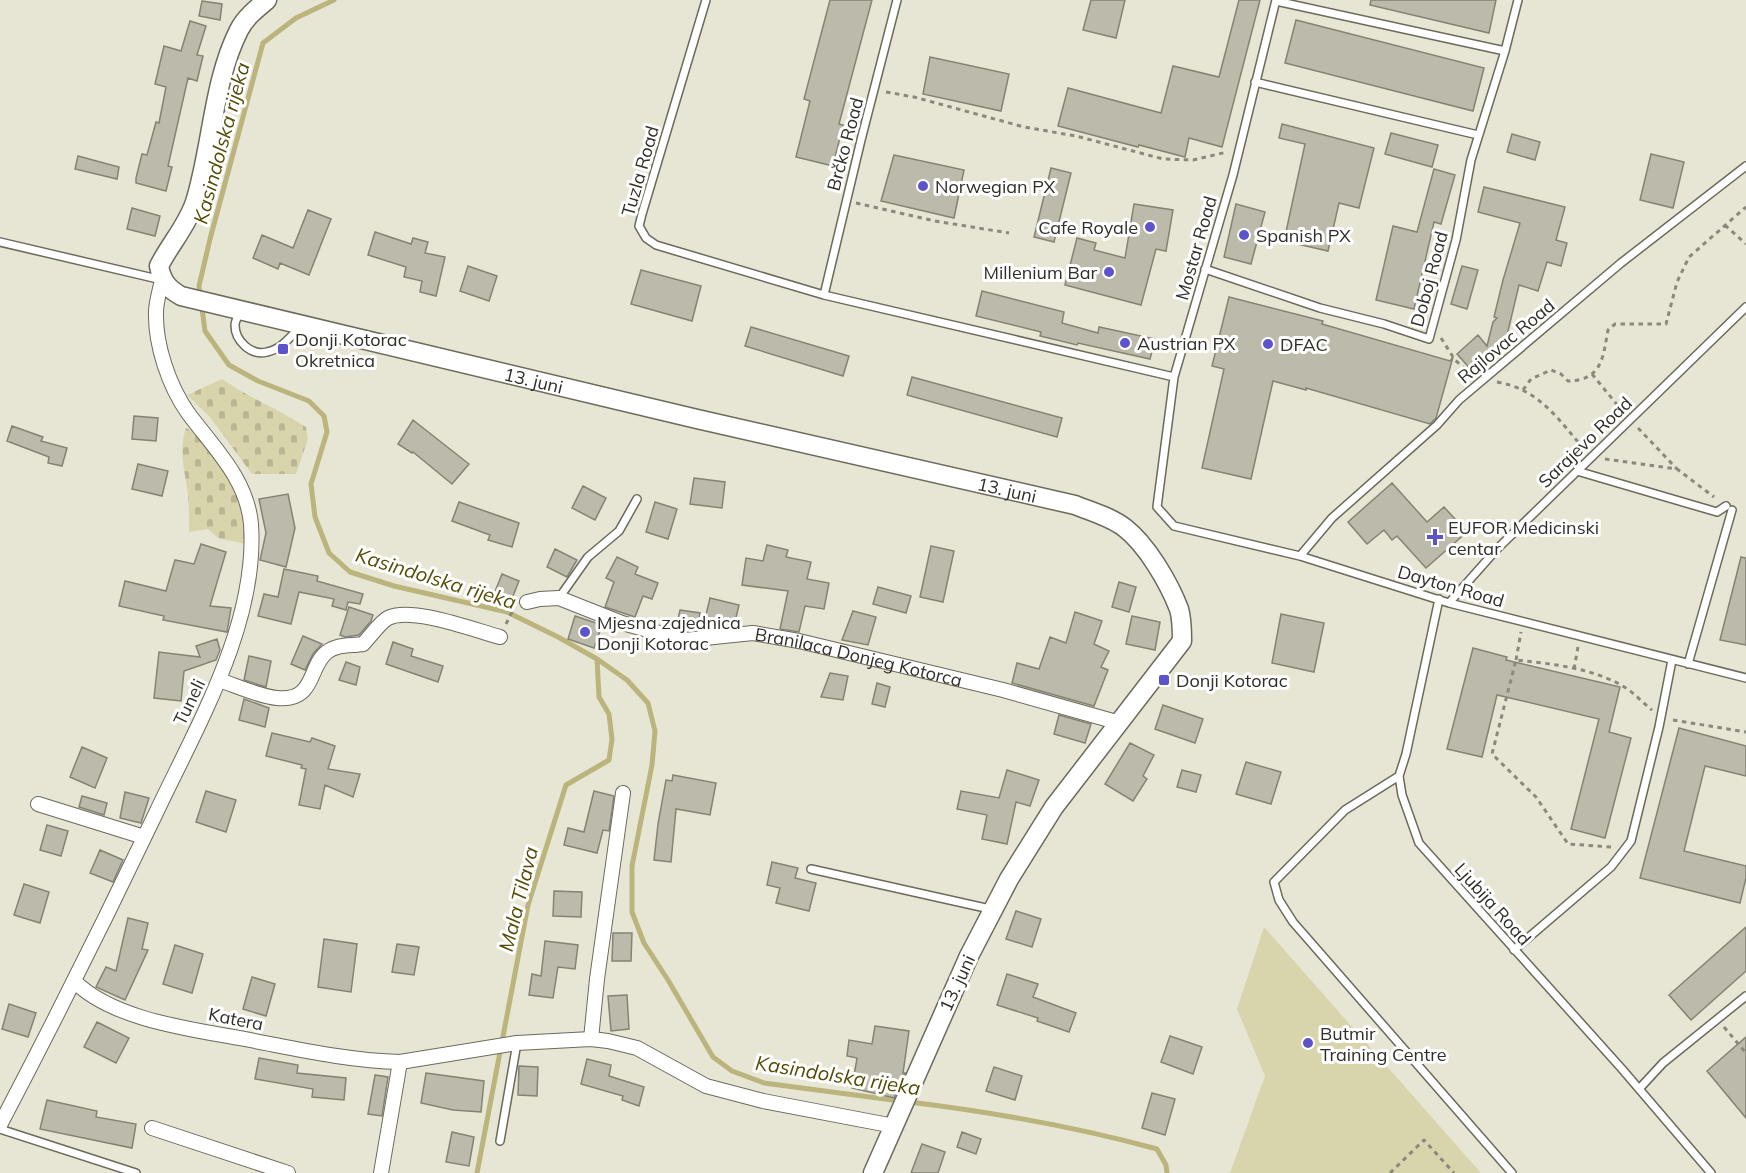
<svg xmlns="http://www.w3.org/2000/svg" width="1746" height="1173" font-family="Mulish,sans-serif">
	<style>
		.cemetery { fill: url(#cemetery-stones) }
		.park { fill: #d8d4ac }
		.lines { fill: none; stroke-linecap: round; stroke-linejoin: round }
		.stream { stroke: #bbb47d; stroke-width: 5 }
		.building { fill: #bcbaaa; stroke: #848374; stroke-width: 1.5 }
		.service-casing { stroke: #6b6a5b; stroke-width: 10 }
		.minor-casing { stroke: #6b6a5b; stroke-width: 16 }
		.tertiary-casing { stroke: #6b6a5b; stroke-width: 21 }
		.path { stroke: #8a897e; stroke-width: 3; stroke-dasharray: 4.5 4.5; stroke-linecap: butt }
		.service { stroke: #fff; stroke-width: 7 }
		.minor { stroke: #fff; stroke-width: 14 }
		.tertiary { stroke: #fff; stroke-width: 18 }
		.poi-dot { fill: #5d53cb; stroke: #fff; stroke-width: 2 }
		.labels { text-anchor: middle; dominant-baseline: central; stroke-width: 6; stroke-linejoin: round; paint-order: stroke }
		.street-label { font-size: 18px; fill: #2f2e28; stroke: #fff }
		.poi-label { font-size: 18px; fill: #2f2e28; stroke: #fff; text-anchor: start }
		.water-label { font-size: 20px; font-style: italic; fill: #544c06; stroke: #fff }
	</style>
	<defs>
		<pattern id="cemetery-stones" width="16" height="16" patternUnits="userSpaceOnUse" patternTransform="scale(1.5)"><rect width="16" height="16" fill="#d8d4ac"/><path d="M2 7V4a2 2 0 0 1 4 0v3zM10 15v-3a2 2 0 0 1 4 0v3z" fill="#bab694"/></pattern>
	</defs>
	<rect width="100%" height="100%" fill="#e7e6d5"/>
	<path class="cemetery" d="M222 379C249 398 279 409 306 427L308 439 296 474H252L209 416 187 395Z
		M186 428 198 433 243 502 246 544 218 538 208 529 189 532C189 520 189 506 188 494 185 471 178 450 186 428Z"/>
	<path class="park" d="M1264 927 1481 1173H1230L1265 1076 1237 1009Z"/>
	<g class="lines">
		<path class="stream" d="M334 0 296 18 263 43 210 239 199 286 205 331 229 365 258 381 309 401 324 416 327 432 311 484 315 517 329 553 350 572 394 586 507 612 558 637 597 659 627 680 648 703 655 731 652 765 632 866V912L644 943 668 980 713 1057 732 1071 764 1083 900 1101
			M909 1102C992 1112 1076 1127 1157 1149L1166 1165 1167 1173
			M477 1173 528 905 566 785 609 760 612 739 609 714 599 697 597 659"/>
	</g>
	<path class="building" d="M830 0H872L839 124 843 125 833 166 796 157 810 101 804 99Z
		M1091 0H1125L1116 38 1083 30Z
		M1239 0H1260L1222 147 1189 138 1185 157 1139 145 1138 147 1058 126 1068 88 1161 113 1173 66 1219 77Z
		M1371 0H1496L1489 33 1370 5Z
		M202 1 222 4 220 20 199 16Z
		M1296 20 1484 68 1473 111 1285 63Z
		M190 21 206 26 197 55 203 56 197 81 188 78 168 166 172 167 166 191 136 183V178L142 154 147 155 156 122 159 123 166 87 155 84 164 46 181 51Z
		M930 57 1009 74 1001 111 923 94Z
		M1282 124 1374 148 1359 208 1339 203 1328 251 1284 241 1305 144 1279 138Z
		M1391 133 1438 145 1432 167 1385 154Z
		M1512 134 1540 142 1535 160 1507 152Z
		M1651 154 1684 162 1673 208 1640 200Z
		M894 155 964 170 954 218 881 201Z
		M78 156 119 167 117 179 75 169Z
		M1051 168 1071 173 1054 242 1034 237Z
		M1434 169 1455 175 1441 224 1434 222 1414 309 1376 300 1393 226 1417 232Z
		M1484 187 1565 207 1556 240 1567 243 1561 266 1547 262 1538 291 1519 285 1504 348 1501 347 1473 372 1457 354 1478 335 1487 346 1493 322 1497 318 1494 317 1503 280 1520 223 1478 212Z
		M1134 204 1173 210 1166 251 1156 249 1141 305 1065 285 1077 238 1096 243 1094 250 1125 258Z
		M1236 204 1265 212 1251 264 1224 257Z
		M132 208 160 216 155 236 127 229Z
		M308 210 331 219 309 275 280 263 278 269 253 258 262 235 293 248Z
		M375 232 411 244 413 238 428 242 425 253 445 257 436 296 420 292 422 281 404 277 406 267 368 255Z
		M468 266 497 276 489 301 460 291Z
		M1462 266 1478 270 1467 309 1451 304Z
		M641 270 701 286 692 321 631 304Z
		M982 291 1064 312 1062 323 1098 333 1099 327 1155 339 1150 359 1078 343 1077 345 1040 336 1041 332 976 316Z
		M1229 297 1323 321 1322 324 1450 361 1453 357 1436 418 1430 424 1306 388V390L1273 381 1251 479 1202 468 1224 369 1212 366Z
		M751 327 849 356 843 376 745 346Z
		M912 377 1062 418 1057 437 907 395Z
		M134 416 158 418 156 441 132 439Z
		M413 420 469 464 452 484 413 452 412 453 398 444Z
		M12 426 43 437 41 441 67 448 62 466 48 463 49 457 7 441Z
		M138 464 168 471 162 496 132 489Z
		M694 478 725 482 722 508 690 504Z
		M1392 483 1427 522 1444 507 1467 532 1426 568 1397 536 1392 540 1384 530 1367 544 1348 522Z
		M583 486 606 498 595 520 572 508Z
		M288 494 295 528 286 567 260 560 266 533 259 499Z
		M459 502 519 523 512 547 488 540 490 535 452 521Z
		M655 502 677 509 668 539 646 532Z
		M201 544 226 552 210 606 231 608 227 632 163 620 164 616 119 606 125 581 166 591 175 560 194 564Z
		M767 545 788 550 786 557 811 562 807 579 829 583 824 609 805 606 799 632 780 629 788 591 742 585 746 558 763 561Z
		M931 546 954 551 943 602 920 597Z
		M555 549 577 560 567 577 547 567Z
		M617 557 638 567 635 574 658 583 652 599 643 596 635 617 605 607 614 582 606 578Z
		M1741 557 1746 558V645L1720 640Z
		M284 569 318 576 317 581 363 594 360 604 348 602 346 610 332 606 334 599 299 592 291 624 258 616 264 594 278 597Z
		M502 574 519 581 511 601 494 594Z
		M1119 582 1136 587 1129 612 1112 607Z
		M878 587 911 596 906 613 873 604Z
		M710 598 739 605 734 626 705 619Z
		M349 607 373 615 371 621 359 635 345 637 340 635Z
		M680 610 700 613 697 630 686 631 676 628Z
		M853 611 876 617 868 645 842 640Z
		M1075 612 1102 621 1094 644 1109 651 1101 667 1108 670 1094 706 1012 683 1017 663 1039 669 1050 637 1066 643Z
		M1281 614 1324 623 1314 672 1272 663Z
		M575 616 602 625 594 648 568 639Z
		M1132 616 1160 622 1155 650 1126 644Z
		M303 636 322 644 313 654 305 670 291 664Z
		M217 639 220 650 216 660 184 671 181 701 154 698 159 652 200 657 196 646Z
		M393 642 413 649 411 656 443 666 438 682 386 664Z
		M1473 648 1507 657 1506 660 1620 687 1609 732 1631 738 1605 838 1571 829 1599 719 1497 695 1482 757 1447 749Z
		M249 656 271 661 266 687 244 680Z
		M346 662 360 667 356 685 339 680Z
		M830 673 848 676 843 700 821 697Z
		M877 683 890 687 885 707 872 704Z
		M244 699 269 708 265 727 239 720Z
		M1163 705 1203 719 1195 743 1155 729Z
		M1059 715 1091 724 1085 743 1054 734Z
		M1679 728 1746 746V776L1705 766 1684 851 1746 866V878L1740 903 1640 878Z
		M272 733 310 742 312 738 335 746 328 769 360 774 353 797 325 785 320 809 299 805 306 769 301 768 302 765 266 756Z
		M1130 743 1154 755 1143 776 1147 779 1133 801 1105 784Z
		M82 747 107 758 95 788 70 777Z
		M1246 762 1281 772 1271 804 1236 794Z
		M1007 770 1039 780 1030 806 1016 802 1007 844 982 839 987 815 957 809 961 791 999 798Z
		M1182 770 1201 775 1196 792 1177 787Z
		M673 775 716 783 710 815 676 809 671 862 654 860 658 824 666 780 672 781Z
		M206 791 236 800 226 832 196 822Z
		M594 791 614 796 609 831 603 830 597 853 564 845 568 828 584 832Z
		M125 792 149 798 141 823 120 818Z
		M82 796 107 803 104 815 79 807Z
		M47 825 68 831 61 856 40 850Z
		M100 850 123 860 113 882 90 873Z
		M772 862 798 868 795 878 816 883 809 911 776 903 780 888 767 885Z
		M24 884 49 892 40 923 14 915Z
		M554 891 582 892 581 917 553 916Z
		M1016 911 1041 919 1032 947 1006 939Z
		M128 918 148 923 142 949 148 950 125 1000 96 987 106 967 116 971Z
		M1746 927V971L1691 1020 1669 995Z
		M613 933H632L631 961H612Z
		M324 939 357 944 351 992 318 987Z
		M545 941 578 945 575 969 558 967 553 998 529 995 532 974 541 976Z
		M397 944 419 947 414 975 392 972Z
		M175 945 203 954 192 993 163 984Z
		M1007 974 1038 984 1033 997 1076 1013 1069 1032 1037 1021 1038 1018 997 1005Z
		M252 977 275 984 266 1016 243 1009Z
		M627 995 629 1029 611 1031 608 996Z
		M9 1004 36 1013 28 1037 2 1029Z
		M97 1022 129 1038 116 1063 84 1047Z
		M875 1026 909 1031 903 1073H905L894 1098 852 1088 857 1058 847 1056 849 1040 872 1044Z
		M1170 1036 1202 1047 1193 1074 1161 1062Z
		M1746 1037V1118L1707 1071Z
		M259 1058 298 1065 297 1073 346 1078 344 1100 312 1097 313 1089 255 1079Z
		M587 1059 611 1065 609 1076 644 1087 639 1106 622 1100 623 1096 581 1084Z
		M519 1066 538 1067 537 1096 518 1095Z
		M994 1067 1022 1076 1015 1100 986 1091Z
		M426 1073 484 1081 481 1112 453 1110 421 1103Z
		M375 1075 388 1077 382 1116 368 1114Z
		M1152 1093 1175 1099 1165 1135 1142 1128Z
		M47 1100 97 1111 96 1117 136 1124 132 1148 40 1129Z
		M452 1132 474 1137 469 1166 446 1162Z
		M962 1132 981 1139 976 1154 957 1147Z
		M922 1144 945 1152 938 1173H911Z"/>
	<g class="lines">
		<g class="service-casing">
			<path id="service" d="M706 0 642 214 639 226 646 238 656 245 824 295 1174 377
				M1276 0 1233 175 1174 377 1157 507 1174 526 1300 556 1449 603 1746 678
				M1276 1 1505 51
				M1255 82 1478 135
				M0 242 162 280
				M1205 269 1320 308 1384 324 1429 339 1456 240 1471 160 1505 51 1518 0
				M824 295 861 140 897 0
				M240 312C238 316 235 321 235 325 235 341 251 356 267 352 282 349 291 336 301 326
				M1577 471 1717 512 1726 506
				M1300 556 1332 518 1437 425 1459 400 1621 263 1746 166
				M559 598 588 557 619 531 637 499
				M1439 599 1406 754 1399 776 1402 795 1419 843 1622 1069 1711 1173
				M1449 603 1497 549 1746 307
				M1688 664 1732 510
				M1399 776 1345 810 1274 882 1279 900 1293 922 1512 1173
				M811 869 990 909
				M1514 950 1611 867 1631 841 1659 727 1672 660
				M1639 1089 1663 1063 1746 996
				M0 1129 136 1173
				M500 1141 517 1043"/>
		</g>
		<g class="minor-casing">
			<g id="minor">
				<path id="s1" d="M527 602 540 599 559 598 622 623 685 640 753 633 799 641 1003 690 1120 723"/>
				<path d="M219 680C237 686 258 696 277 698 316 702 308 666 327 652 337 644 351 646 363 644 370 637 380 622 388 618 411 606 474 630 500 637"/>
				<path d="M38 804 144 837"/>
				<path d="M74 981C115 1022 199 1030 255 1041 302 1050 352 1061 400 1062L517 1043 591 1039 608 1041 637 1048 706 1086 763 1101 894 1126"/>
				<path d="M591 1039 597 979 623 793"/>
				<path d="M0 1125C54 1022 106 918 156 813 197 726 258 623 251 524 247 479 214 448 188 413 169 386 155 345 156 312 156 302 160 290 162 280"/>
				<path d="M152 1128 288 1173"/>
				<path d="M381 1173 400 1062"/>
			</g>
		</g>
		<g class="tertiary-casing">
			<g id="tertiary">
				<path id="s2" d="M267 0C256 9 245 18 239 30 213 81 212 147 195 202 187 226 170 244 159 266 162 281 167 288 181 296L697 419 1075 505C1092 512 1111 517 1125 528 1147 545 1169 583 1179 609 1182 619 1182 630 1182 641L1054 807 1009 879 969 956 873 1173"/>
			</g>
		</g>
		<path class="path" d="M886 92 914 97 1024 127 1076 136 1163 159 1193 160 1227 152
			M856 203 935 221 1009 233
			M1725 225 1746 244
			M1441 338 1455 360 1471 374
			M1592 374 1623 412
			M1497 382C1539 389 1558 419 1584 449
			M1523 390 1531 379 1551 370 1561 374 1568 381C1603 380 1603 356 1608 330L1615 324H1666L1677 282 1689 257 1746 207
			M1638 428 1677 469
			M1605 459 1677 469 1714 497
			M506 624 514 608
			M1516 660 1521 632
			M1574 669 1578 647
			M1673 720 1746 732
			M1611 847 1568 844 1536 797 1492 754 1516 660C1553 664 1594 668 1626 688 1635 694 1643 703 1652 710
			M1724 1027 1746 1053
			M1390 1173 1424 1140 1454 1173"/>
		<use href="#service" class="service"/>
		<use href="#minor" class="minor"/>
		<use href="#tertiary" class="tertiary"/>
	</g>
	<g class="poi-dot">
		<circle cx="923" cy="186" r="6"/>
		<circle cx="1150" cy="227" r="6"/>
		<circle cx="1244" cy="235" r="6"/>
		<circle cx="1109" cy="272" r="6"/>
		<circle cx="1125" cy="343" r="6"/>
		<circle cx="1268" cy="344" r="6"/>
		<rect x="277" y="343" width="12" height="12" rx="3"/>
		<path d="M1432 528h6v6h6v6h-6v6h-6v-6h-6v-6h6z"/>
		<circle cx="585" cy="632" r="6"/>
		<rect x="1158" y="674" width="12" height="12" rx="3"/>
		<circle cx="1308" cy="1043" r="6"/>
	</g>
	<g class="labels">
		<g class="street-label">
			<text transform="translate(845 144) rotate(-75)">Brčko Road</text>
			<text transform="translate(640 171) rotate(-74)">Tuzla Road</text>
			<text transform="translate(1196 248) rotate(-74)">Mostar Road</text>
			<text transform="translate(1429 279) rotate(-75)">Doboj Road</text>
			<text transform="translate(1506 341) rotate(-40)">Rajlovac Road</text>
			<text stroke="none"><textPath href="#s2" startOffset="694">13. juni</textPath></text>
			<text transform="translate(1585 442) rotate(-44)">Sarajevo Road</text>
			<text stroke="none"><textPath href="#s2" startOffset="1180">13. juni</textPath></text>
			<text transform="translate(1451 586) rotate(16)">Dayton Road</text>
			<text stroke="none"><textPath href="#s1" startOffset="342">Branilaca Donjeg Kotorca</textPath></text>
			<text transform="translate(189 702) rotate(-64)">Tuneli</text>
			<text transform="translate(1493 904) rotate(48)">Ljubija Road</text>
			<text transform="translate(957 983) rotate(-65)">13. juni</text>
			<text transform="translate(236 1019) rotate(11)">Katera</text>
		</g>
		<g class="poi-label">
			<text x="935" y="186">Norwegian PX</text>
			<text x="1138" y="227" text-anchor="end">Cafe Royale</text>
			<text x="1256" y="235">Spanish PX</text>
			<text x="1097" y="272" text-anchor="end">Millenium Bar</text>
			<text x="295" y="339">Donji Kotorac<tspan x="295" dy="21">Okretnica</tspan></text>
			<text x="1137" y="343">Austrian PX</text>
			<text x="1280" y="344">DFAC</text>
			<text x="1448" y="527">EUFOR Medicinski<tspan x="1448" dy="21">centar</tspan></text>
			<text x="597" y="622">Mjesna zajednica<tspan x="597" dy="21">Donji Kotorac</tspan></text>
			<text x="1176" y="680">Donji Kotorac</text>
			<text x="1320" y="1033">Butmir<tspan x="1320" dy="21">Training Centre</tspan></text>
		</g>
		<g class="water-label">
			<text transform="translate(221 143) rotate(-75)">Kasindolska rijeka</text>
			<text transform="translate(436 578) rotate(17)">Kasindolska rijeka</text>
			<text transform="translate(518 899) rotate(-76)">Mala Tilava</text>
			<text transform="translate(838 1075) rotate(9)">Kasindolska rijeka</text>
		</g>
	</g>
</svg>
